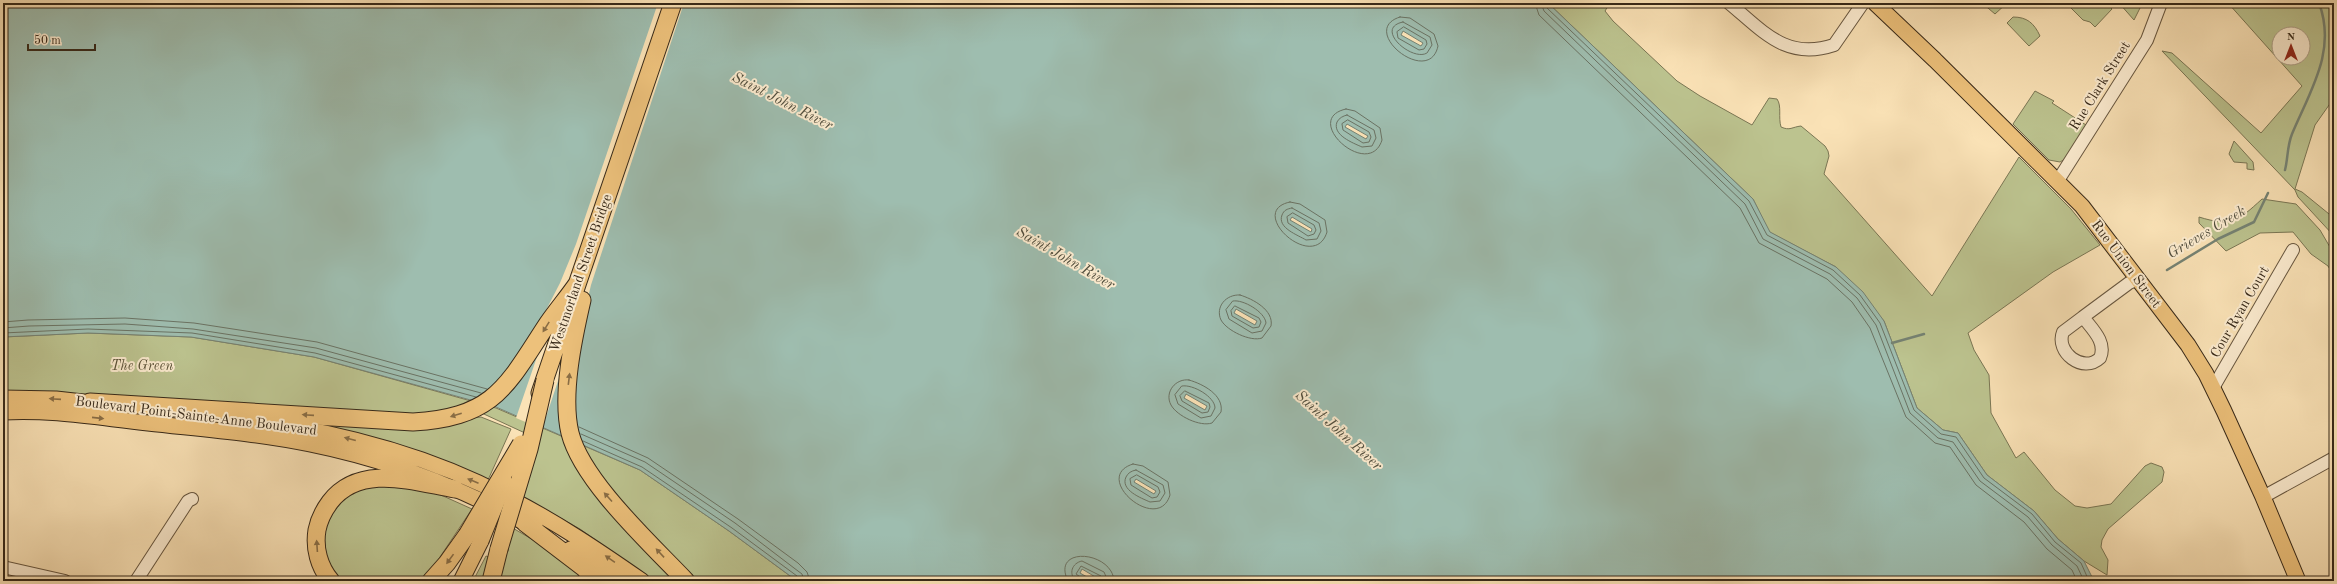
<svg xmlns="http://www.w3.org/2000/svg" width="2337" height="584" font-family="'Old Standard TT',serif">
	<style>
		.green { fill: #bcc38f; stroke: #7a7654; fill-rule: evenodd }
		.water { fill: #9ebdaf; stroke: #758273; fill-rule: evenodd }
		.pier { fill: #fae2b6 }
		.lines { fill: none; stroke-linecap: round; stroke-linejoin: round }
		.shore { stroke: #6a7364; stroke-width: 1 }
		.stream { stroke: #758273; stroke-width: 2.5 }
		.minor-casing { stroke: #685740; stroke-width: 14 }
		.major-casing { stroke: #372919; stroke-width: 17 }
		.highway-casing { stroke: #372919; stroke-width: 19 }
		.minor { stroke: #fcecd0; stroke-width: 12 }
		.major { stroke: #edc17b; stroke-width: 15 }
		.highway { stroke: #edc17b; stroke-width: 17 }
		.major-bridge-casing { stroke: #372919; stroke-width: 17; stroke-linecap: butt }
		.highway-bridge-casing { stroke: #372919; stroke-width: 19; stroke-linecap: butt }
		.major-bridge { stroke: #edc17b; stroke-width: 15 }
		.highway-bridge { stroke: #edc17b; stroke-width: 17 }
		.oneway { fill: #896d45 }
		.labels { text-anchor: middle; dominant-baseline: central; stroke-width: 4; stroke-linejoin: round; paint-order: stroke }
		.street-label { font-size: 14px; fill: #372919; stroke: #fcecd0 }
		.park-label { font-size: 14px; font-style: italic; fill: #585036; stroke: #fcecd0 }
		.water-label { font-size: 15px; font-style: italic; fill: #514e3e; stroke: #fcecd0 }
	</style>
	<rect width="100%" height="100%" fill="#fae2b6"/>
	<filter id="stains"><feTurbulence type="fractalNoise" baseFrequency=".005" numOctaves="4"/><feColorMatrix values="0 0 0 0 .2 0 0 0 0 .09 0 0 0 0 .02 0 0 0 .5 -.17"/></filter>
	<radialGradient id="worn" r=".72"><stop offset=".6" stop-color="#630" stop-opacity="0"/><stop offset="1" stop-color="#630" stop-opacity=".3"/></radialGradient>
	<path class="green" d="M1548 3H1610L1605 11 1613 21 1677 81 1700 96 1752 125 1769 98 1777 99C1782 106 1778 117 1781 127 1790 131 1792 127 1801 126L1825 146 1828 151 1829 156 1824 174 1932 296 2019 157 2071 209 2100 245 2053 272 1968 333 1974 350 1989 375 1991 413 2016 458 2024 452 2055 490 2075 506 2087 508 2111 504 2145 466 2151 463 2162 467 2164 472 2162 482 2108 529 2102 540 2101 547 2108 560 2107 575 2084 561 2058 539 2034 511 1987 475 1958 433 1943 430 1917 408 1884 321 1836 267 1769 232 1753 199Z
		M1982 3H2007L1995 14Z
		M2066 3H2106L2112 9 2095 27 2090 22 2083 20Z
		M2119 3H2142V4L2134 20Z
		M2228 3H2334V98L2315 125 2295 189 2302 192 2334 218V236L2298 197 2295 190 2162 51 2172 53 2261 133 2302 86ZM2279 34H2303V58H2279Z
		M2013 17C2027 17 2034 23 2040 36L2029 46 2007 23Z
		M2035 91 2054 101 2052 103 2086 125 2065 159 2060 162 2049 160 2013 124Z
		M2234 141 2253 162 2254 170 2247 169V163L2234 162 2229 154Z
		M2262 199 2296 204 2320 230 2334 254V276L2328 266 2311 254 2293 232 2260 233 2226 251 2199 223V217C2231 227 2238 221 2262 199Z
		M88 333 191 337 314 357 496 408 640 470 729 531 797 581H697L644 530 681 581H654L580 529 521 496 538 439 473 409 421 415 34 391H3V337Z
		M481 417 511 429 488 480 292 420 466 419Z
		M379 483 432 491 472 509 424 581H337L329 570 321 533 342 497Z
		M511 527 564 558 591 581H496Z
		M486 556 492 558 486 581H473Z"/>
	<path class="water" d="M3 3H1548L1753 199 1770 232 1836 267 1863 292 1884 321 1917 408 1943 430 1958 433 1987 475 2034 511 2058 539 2084 561 2094 581H1102L1082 569 1080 573 1094 581H797L729 531 640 470 496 407 314 357 191 337 88 333 3 337ZM1403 31 1423 43 1421 46 1401 35ZM1347 124 1368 136 1366 139 1345 127ZM1292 217 1312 229 1311 232 1290 220ZM1236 309 1257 321 1255 325 1234 313ZM1186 394 1207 406 1205 410 1184 398ZM1136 479 1156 491 1154 494 1134 482Z"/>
	<path class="pier" d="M658 3H684L591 285 584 314 565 360 542 429 516 418 539 351 500 382 544 314 560 283 576 244Z"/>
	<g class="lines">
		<path class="shore" d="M1535 3 1539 15 1740 208 1759 243 1827 279 1852 302 1870 328 1906 417 1935 443 1950 447 1976 485 2024 522 2047 549 2072 570 2077 581
			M1541 3 1544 11 1745 204 1763 239 1830 274 1857 298 1876 325 1910 413 1938 438 1953 442 1980 481 2028 517 2052 545 2077 566 2084 581
			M1546 3 1547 8 1749 201 1767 235 1833 270 1860 295 1880 323 1914 410 1941 434 1956 437 1984 478 2032 514 2055 542 2081 563 2089 581
			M1400 17 1410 18 1434 34 1438 46C1429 88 1357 30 1400 17Z
			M1403 22 1430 37 1432 45 1427 53C1412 62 1373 28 1403 22Z
			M1404 27 1426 40 1427 44 1424 49 1419 50 1398 38 1397 32Z
			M1346 109 1355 111 1380 128 1382 140C1369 181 1300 119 1346 109Z
			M1347 115 1374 130 1376 138 1372 146 1362 147C1353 143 1332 135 1337 122 1339 118 1343 116 1347 115Z
			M1348 120 1369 132 1371 137 1369 142 1363 143 1343 130 1342 124Z
			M1290 202 1300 204 1325 220 1327 232C1314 274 1245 211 1290 202Z
			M1292 208 1319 223 1321 231 1317 239 1306 240C1298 235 1277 228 1282 215 1284 210 1287 209 1292 208Z
			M1293 213 1314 225 1316 230 1314 234 1308 236 1288 223 1287 217Z
			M1240 295C1253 299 1274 310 1271 326L1262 338C1251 342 1227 331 1221 320 1215 307 1226 294 1240 295Z
			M1233 301C1243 299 1265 312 1266 323L1262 331 1252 333 1229 319 1226 310Z
			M1235 306 1259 318 1261 322 1259 327 1253 328 1232 316 1231 311Z
			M3 322 28 320 125 318 194 323 317 342 487 389
			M3 328 29 326 125 324 193 329 316 348 481 393
			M3 333 88 329 192 333 315 353 476 397
			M1189 380C1203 384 1224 395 1221 412L1212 423C1200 427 1177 416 1171 405 1164 392 1176 378 1189 380Z
			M1182 386C1193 384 1215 397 1215 408L1211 416 1201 418 1178 404 1175 395Z
			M1185 391 1209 403 1210 407 1208 412 1202 413 1182 401 1180 396Z
			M579 427 648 458 738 519 798 563 807 572 810 581
			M581 434 645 462 735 523 794 568 802 574 804 581
			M583 441 642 467 732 528 797 576 799 581
			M1133 464 1143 466 1168 482 1170 495C1158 535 1090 477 1133 464Z
			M1136 470 1163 485 1165 493 1160 501 1150 502C1141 498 1120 490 1126 477 1128 473 1131 471 1136 470Z
			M1137 475 1158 487 1160 492 1157 497 1152 498 1131 485 1130 479Z
			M1068 581C1050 545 1113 551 1114 581
			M1076 581C1068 574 1072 563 1082 561L1104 572 1108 581
			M1086 581 1076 574 1081 566 1101 576 1103 581"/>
		<path class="stream" d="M2285 170C2288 159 2287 146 2292 134 2310 91 2337 51 2319 3
			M2167 270 2218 239 2254 222 2268 193
			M1892 343 1924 334"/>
		<g class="minor-casing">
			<path id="minor" d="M1729 3C1763 31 1786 61 1834 45L1863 3
				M2057 182 2147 40 2161 3
				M2083 317C2092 329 2107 342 2100 358 2083 374 2055 352 2063 332Z
				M2083 317 2129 283 2139 279
				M2213 388 2293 250
				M2263 497 2334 458
				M3 567 65 581
				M136 581 188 501 192 499"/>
		</g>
		<g class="major-casing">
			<path id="major" d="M1875 3 1935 60 2082 206 2188 345 2206 374 2224 411 2263 497 2298 581
				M3 398 56 399 101 404
				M3 412C51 409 100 418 148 423 202 429 256 433 310 444 389 460 465 489 536 529
				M232 418C327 429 425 453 509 498 556 522 599 551 642 581
				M570 549 619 581
				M461 581 481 541"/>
		</g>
		<g class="highway-casing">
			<path id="highway" d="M582 300C573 339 561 395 570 433 582 481 651 544 686 581
				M540 393 673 3
				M90 402 413 422C496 417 507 385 548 323 557 310 568 297 577 284
				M525 523 584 568 596 581
				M331 581C319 567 314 548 317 530 319 520 324 510 330 502 360 463 414 482 455 489
				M431 581 447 563 467 535
				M491 581 499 549"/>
		</g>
		<use href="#minor" class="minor"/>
		<use href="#major" class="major"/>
		<use href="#highway" class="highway"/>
		<g class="major-bridge-casing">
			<path id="major-bridge" d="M481 541 505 482"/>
		</g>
		<g class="highway-bridge-casing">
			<path id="highway-bridge" d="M467 535 521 444
				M499 549 529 449 545 380"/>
		</g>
		<use href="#major-bridge" class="major-bridge"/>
		<use href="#highway-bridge" class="highway-bridge"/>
	</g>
	<defs><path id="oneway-solid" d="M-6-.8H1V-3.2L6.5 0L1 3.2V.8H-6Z"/></defs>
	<g class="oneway">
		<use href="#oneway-solid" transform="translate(546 327) rotate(122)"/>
		<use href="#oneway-solid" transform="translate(569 379) rotate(-83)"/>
		<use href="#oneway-solid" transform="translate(55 399) rotate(-176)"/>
		<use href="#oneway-solid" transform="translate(308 415) rotate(-176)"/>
		<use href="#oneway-solid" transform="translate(456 415) rotate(163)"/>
		<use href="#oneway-solid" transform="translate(98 418) rotate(6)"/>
		<use href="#oneway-solid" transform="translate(350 439) rotate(-165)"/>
		<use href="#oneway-solid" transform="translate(473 481) rotate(-157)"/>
		<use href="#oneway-solid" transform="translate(608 497) rotate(-132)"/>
		<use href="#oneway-solid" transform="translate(317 546) rotate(-94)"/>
		<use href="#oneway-solid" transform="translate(660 553) rotate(-133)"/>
		<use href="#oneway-solid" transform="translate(450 559) rotate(126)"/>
		<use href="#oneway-solid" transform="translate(610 559) rotate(-145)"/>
	</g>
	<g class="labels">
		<g class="street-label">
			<text transform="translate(2100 86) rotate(-58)">Rue Clark Street</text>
			<text transform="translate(2126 264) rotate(53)">Rue Union Street</text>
			<text transform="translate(581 273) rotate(-71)">Westmorland Street Bridge</text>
			<text transform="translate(2240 312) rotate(-60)">Cour Ryan Court</text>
			<text transform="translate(196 416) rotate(7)">Boulevard Point-Sainte-Anne Boulevard</text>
		</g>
		<g class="park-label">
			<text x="142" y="366">The Green</text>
		</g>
		<g class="water-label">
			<text transform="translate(782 102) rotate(27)">Saint John River</text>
			<text transform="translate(2207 233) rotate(-31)">Grieves Creek</text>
			<text transform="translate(1065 259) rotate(30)">Saint John River</text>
			<text transform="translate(1338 431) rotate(42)">Saint John River</text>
		</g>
	</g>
	<rect width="2337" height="584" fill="none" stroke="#fae2b6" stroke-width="16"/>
	<rect x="4" y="4" width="2329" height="576" fill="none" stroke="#372919" stroke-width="2"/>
	<rect x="8" y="8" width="2321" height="568" fill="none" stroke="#372919"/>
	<g transform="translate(2291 46)"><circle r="19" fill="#fcecd0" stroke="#ad9e87"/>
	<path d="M0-3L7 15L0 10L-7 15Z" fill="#8f2418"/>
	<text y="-6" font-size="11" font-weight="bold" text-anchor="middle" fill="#372919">N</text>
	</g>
	<path d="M28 44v6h67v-6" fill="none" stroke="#372919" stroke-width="2"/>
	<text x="34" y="44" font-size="12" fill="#372919" stroke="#fcecd0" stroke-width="3" paint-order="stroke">50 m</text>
	<rect width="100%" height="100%" filter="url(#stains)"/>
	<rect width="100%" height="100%" fill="url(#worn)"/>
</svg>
